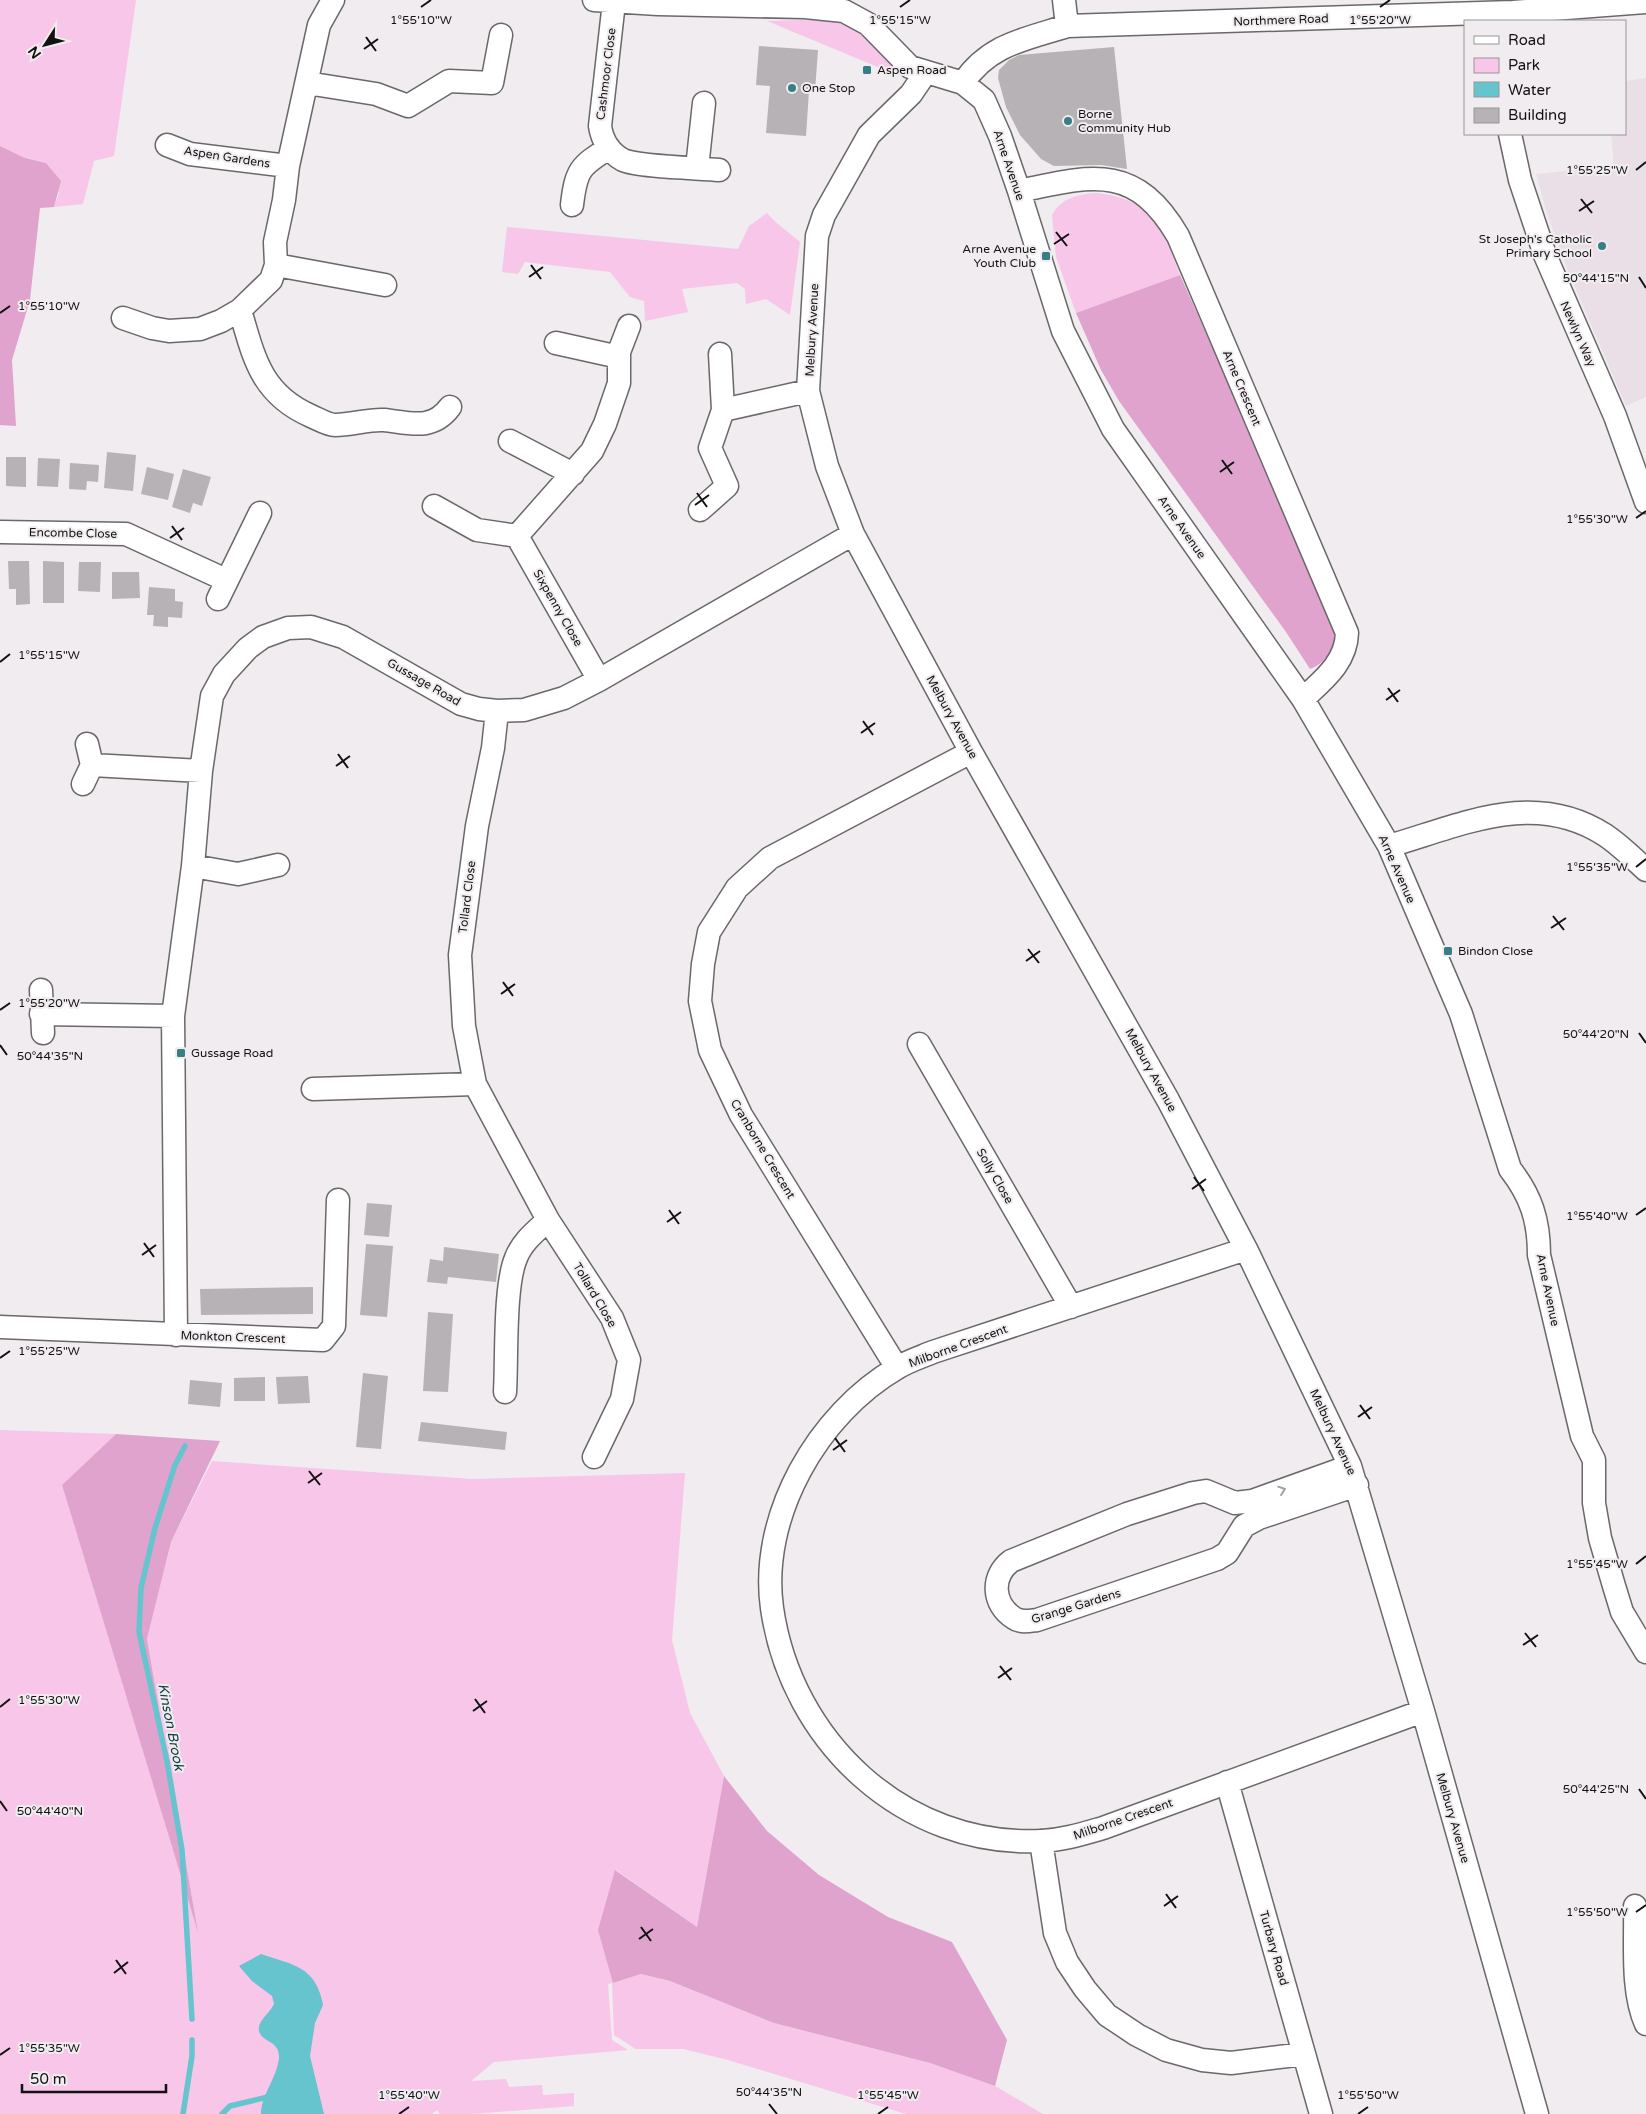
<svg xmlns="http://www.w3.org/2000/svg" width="1646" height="2114" font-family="'Varela Round',sans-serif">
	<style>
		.built { fill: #eadfe7 }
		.green { fill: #f7c6e9 }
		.forest { fill: #dfa3ce }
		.water { fill: #65c4cd }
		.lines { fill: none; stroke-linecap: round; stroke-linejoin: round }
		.stream { stroke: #65c4cd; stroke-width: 5.5 }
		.building { fill: #b6b2b5 }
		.minor-casing { stroke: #6b686a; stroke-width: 25 }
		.minor { stroke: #fff; stroke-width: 22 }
		.oneway { stroke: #a1a0a1 }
		.ticks { fill: none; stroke: #131213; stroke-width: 2 }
		.poi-dot { fill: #377f86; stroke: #f0ecef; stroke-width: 2 }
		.labels { text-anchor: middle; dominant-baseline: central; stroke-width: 4; stroke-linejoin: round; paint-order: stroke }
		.street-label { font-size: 12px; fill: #131213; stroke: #f0ecef }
		.poi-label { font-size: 12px; fill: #131213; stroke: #f0ecef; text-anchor: start }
		.water-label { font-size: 14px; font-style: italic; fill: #144145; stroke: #f0ecef }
		.ticks-label { font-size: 12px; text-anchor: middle; fill: #131213; stroke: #f0ecef; stroke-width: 4; stroke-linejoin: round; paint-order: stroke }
	</style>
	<rect width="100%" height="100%" fill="#f0ecef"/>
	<path class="built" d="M1646 78V397L1626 406 1570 276 1548 217 1536 174 1614 166 1611 134H1625V81Z"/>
	<path class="green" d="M0 0H136L114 156 94 161 83 204 54 207 59 193 46 163 25 158 0 146Z
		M826 19 852 23 895 63 897 75 767 21Z
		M1097 193C1153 199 1162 228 1180 275L1076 313 1056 257 1052 215C1061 198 1079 194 1097 193Z
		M767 213C777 225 789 232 800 242L790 315 766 299 746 304 745 289 737 283 682 289 688 312 645 321 644 301 630 297 610 272 525 262 518 274 502 272 507 227 738 249 749 226Z
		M0 1430 116 1434 62 1485 197 1926 147 1639 171 1542 212 1461 473 1479 685 1473 672 1640 690 1713 724 1776 697 1927 616 1870 613 1983 641 1974 670 1981 774 2023 930 2063 995 2086 1043 2114H906L728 2060 683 2049H636L614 2035 612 1983 608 1984 612 2040 628 2050 494 2062 471 2081 506 2079 509 2087 542 2085 543 2095 574 2093V2106L471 2114H440L437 2110 432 2114H0Z"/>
	<path class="forest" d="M0 146 25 158 46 163 61 181 54 207 40 208 30 300 12 360 16 426 0 425Z
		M1180 275 1336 624C1337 644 1330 661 1310 669L1286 632 1119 401 1101 370 1076 313Z
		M116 1434 220 1441 171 1542 147 1639 198 1932 62 1485Z
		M724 1776 767 1831 819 1875 888 1917 952 1942 1007 2040 995 2086 930 2063 774 2023 670 1981 641 1974 613 1983 598 1930 615 1870 697 1927Z"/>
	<path class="water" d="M261 1954C293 1965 316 1966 323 2005L315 2023 310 2056 324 2114H261C261 2095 277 2078 279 2058 280 2040 262 2043 259 2031 257 2021 270 2013 274 2004L272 1996 252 1981 239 1966Z"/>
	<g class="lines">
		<path class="stream" d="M185 1446 175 1465 155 1528 141 1588 139 1632 167 1761 182 1850 192 2019
			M183 2114 192 2056V2040
			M222 2114 230 2106 272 2096"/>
	</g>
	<path class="building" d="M759 46 818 50 815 91H809L806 136 766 133 770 86 756 85Z
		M1114 47 1127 169 1101 165 1054 166 1041 159 1020 135 1006 107 998 78 999 70 1009 60 1019 55Z
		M107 452 136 455 133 491 104 488Z
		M6 457H26V487L6 486Z
		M38 458 60 459 58 487 37 486Z
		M70 463 99 465 98 482 87 481 86 490 69 489Z
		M147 467 174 474 168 500 141 494Z
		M183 469 211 477 202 506 193 503 190 513 172 507Z
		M8 561H29L30 604 16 605V589H9Z
		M43 561 64 562V603H43Z
		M79 562H101L100 592 78 591Z
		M112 572H139L140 598 112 599Z
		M149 587 175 589V601L183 602 182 618 168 617V627L153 626 154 615H147Z
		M367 1203 392 1205 389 1237 364 1235Z
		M366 1244 393 1246 387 1317 360 1315Z
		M444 1247 499 1254 496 1282 448 1277 447 1284 427 1282 430 1259 443 1261Z
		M313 1287V1314L201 1315 200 1289Z
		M428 1312 453 1314 448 1392 423 1391Z
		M363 1373 388 1376 381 1449 356 1447Z
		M308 1376 310 1403 278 1404 276 1377Z
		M265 1377V1401H234V1378Z
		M190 1380 222 1383 220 1407 188 1404Z
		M421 1422 507 1432 505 1450 418 1441Z"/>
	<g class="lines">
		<g class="minor-casing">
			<path id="minor" d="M594 0 658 4
				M657 0 658 4 805 7 844 11 868 24 910 67 963 83 984 100 1000 136 1019 191 1063 331 1113 429 1303 699 1389 846 1461 1014 1510 1169C1531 1196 1539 1220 1539 1255L1582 1436 1594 1460V1503L1600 1538 1614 1586 1622 1612 1646 1652
				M1064 0 1067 26
				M614 2 600 126C602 140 610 153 623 160 639 167 698 168 719 170
				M926 72 911 94 869 135 824 215 817 236 808 391 827 466 853 534 971 752 1168 1100 1246 1249 1350 1466 1423 1711 1537 2114
				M307 83 376 94 408 106 449 81 492 83 501 35
				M963 83C989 44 1026 39 1067 26L1513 12 1646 2
				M1510 134 1520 180 1545 255 1615 416 1646 502
				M167 145 190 154 288 166
				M697 168 704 103
				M1019 191C1090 176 1135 162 1178 236L1347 633C1346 663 1323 680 1303 699
				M572 205C576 170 580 166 609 148
				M276 265 385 285
				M240 310C254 358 261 394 311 416 318 419 328 425 335 425 352 425 368 419 384 420 411 423 432 431 450 407
				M123 318 152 328 169 331 200 329 221 321 240 310 271 280 276 265 275 242 284 200 288 166 319 25 333 0
				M556 343 619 357
				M720 354 723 410 808 391
				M510 441 573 474
				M434 506 477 530 517 536
				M700 510 727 486 710 448 723 410
				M0 532 126 534 226 580
				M218 599 260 513
				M599 680 517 536 592 451 605 424 619 383V352L629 326
				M497 711 493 748 477 826 460 955 464 1026 475 1084 548 1220 612 1318 629 1360 622 1399 594 1457
				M92 765 201 771
				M83 784 92 765 87 744
				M1389 846C1462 825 1534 789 1605 835 1620 845 1633 858 1646 870
				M193 866 238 874 278 865
				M41 990 43 1033
				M41 1014 173 1016
				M919 1044 1071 1307
				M313 1089 475 1084
				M1246 1249 933 1352C921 1357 908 1361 897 1368 818 1414 759 1516 772 1608 791 1741 904 1848 1042 1841 1063 1840 1082 1834 1103 1828L1423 1711
				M0 1327 323 1340 334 1326 338 1200
				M176 1335 173 1016 193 866 201 771 212 696 224 674 248 648 263 637 288 628 311 627 343 637 461 704 479 709 497 711 524 710 564 698 599 680 853 534
				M897 1368 741 1115 710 1050 700 1001 703 964 709 932 737 888 770 858 971 752
				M505 1392C507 1359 504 1286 516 1258 522 1242 536 1231 548 1220
				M1350 1466 1252 1501 1235 1503 1206 1491 1193 1493 1127 1514 1011 1561C991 1576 992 1604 1014 1618 1021 1623 1029 1621 1037 1620L1217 1559 1227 1553 1244 1526 1259 1518 1357 1485
				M1227 1782 1321 2114
				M1041 1841 1055 1933 1067 1962 1085 1989 1107 2015 1137 2035 1166 2050 1202 2060 1231 2063 1304 2054
				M1635 1906C1636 1942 1631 1991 1646 2024"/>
		</g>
		<use href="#minor" class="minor"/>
	</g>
	<defs><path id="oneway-chevron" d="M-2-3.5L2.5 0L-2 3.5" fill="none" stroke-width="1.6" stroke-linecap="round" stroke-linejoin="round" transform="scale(1.25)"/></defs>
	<use class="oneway" href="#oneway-chevron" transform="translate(1282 1490) rotate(-19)"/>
	<path class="ticks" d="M421 7 431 0M900 7 910 0M1380 7 1390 0M366 37 376 51M364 49 378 39M1636 170 1646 162M1581 199 1592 213M1579 211 1594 201M1056 232 1067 246M1054 244 1069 234M531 265 541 279M529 277 543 267M1639 277 1646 288M0 313 10 306M1222 460 1232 474M1220 472 1234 462M697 493 707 507M695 505 709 495M1636 518 1646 511M172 526 182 540M170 538 184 528M0 662 10 654M1388 688 1398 702M1386 700 1400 690M863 721 873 735M861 733 875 723M338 754 348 768M336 766 350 756M1636 867 1646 859M1553 916 1564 930M1551 928 1566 918M1028 949 1039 963M1026 961 1040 951M503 982 513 996M501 994 515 984M0 1010 10 1003M1639 1033 1646 1043M0 1045 7 1055M1194 1177 1204 1191M1192 1189 1206 1179M669 1210 679 1224M1636 1215 1646 1208M667 1222 681 1212M144 1243 154 1257M142 1255 156 1245M0 1358 10 1351M1360 1405 1370 1419M1358 1417 1372 1407M835 1438 845 1452M833 1450 847 1440M309 1471 320 1485M308 1483 322 1473M1636 1564 1646 1556M1525 1633 1536 1647M1523 1645 1538 1635M1000 1666 1011 1680M998 1678 1012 1668M475 1699 485 1713M0 1707 10 1699M473 1711 487 1701M1639 1789 1646 1799M0 1801 7 1811M1166 1894 1176 1908M1164 1906 1178 1896M1636 1912 1646 1905M641 1927 651 1941M639 1939 653 1929M116 1960 126 1974M114 1973 128 1962M0 2055 10 2048M769 2104 777 2114M399 2114 409 2107M878 2114 888 2107M1358 2114 1368 2107"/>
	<g class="poi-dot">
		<rect x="862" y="65" width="10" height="10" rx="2.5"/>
		<circle cx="792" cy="88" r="5"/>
		<circle cx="1068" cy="121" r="5"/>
		<circle cx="1602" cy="246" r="5"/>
		<rect x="1041" y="251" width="10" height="10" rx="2.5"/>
		<rect x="1443" y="946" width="10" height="10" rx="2.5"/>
		<rect x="176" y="1048" width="10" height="10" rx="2.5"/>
	</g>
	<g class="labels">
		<g class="street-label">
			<text transform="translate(1281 20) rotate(-2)">Northmere Road</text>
			<text transform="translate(606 74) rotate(-83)">Cashmoor Close</text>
			<text transform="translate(227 157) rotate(9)">Aspen Gardens</text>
			<text transform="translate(1009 165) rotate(71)">Arne Avenue</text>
			<text transform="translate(812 330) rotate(-87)">Melbury Avenue</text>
			<text transform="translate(1578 334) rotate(66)">Newlyn Way</text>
			<text transform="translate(1242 388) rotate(67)">Arne Crescent</text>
			<text transform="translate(1182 527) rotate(55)">Arne Avenue</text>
			<text transform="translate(73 533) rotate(1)">Encombe Close</text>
			<text transform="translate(558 608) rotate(60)">Sixpenny Close</text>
			<text transform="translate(424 682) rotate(30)">Gussage Road</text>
			<text transform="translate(952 717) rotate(61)">Melbury Avenue</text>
			<text transform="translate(1397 869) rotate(66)">Arne Avenue</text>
			<text transform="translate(467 897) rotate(-83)">Tollard Close</text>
			<text transform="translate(1151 1070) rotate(61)">Melbury Avenue</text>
			<text transform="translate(763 1149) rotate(59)">Cranborne Crescent</text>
			<text transform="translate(995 1176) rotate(60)">Solly Close</text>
			<text transform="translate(1548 1290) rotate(78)">Arne Avenue</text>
			<text transform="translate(595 1295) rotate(59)">Tollard Close</text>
			<text transform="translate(233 1337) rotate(2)">Monkton Crescent</text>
			<text transform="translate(958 1346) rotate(-20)">Milborne Crescent</text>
			<text transform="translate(1333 1432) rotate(65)">Melbury Avenue</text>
			<text transform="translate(1076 1606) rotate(-17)">Grange Gardens</text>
			<text transform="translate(1453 1818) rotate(74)">Melbury Avenue</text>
			<text transform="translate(1123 1819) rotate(-19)">Milborne Crescent</text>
			<text transform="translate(1274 1948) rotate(74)">Turbary Road</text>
		</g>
		<g class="poi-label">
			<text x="877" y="70">Aspen Road</text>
			<text x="802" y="88">One Stop</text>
			<text x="1078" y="114">Borne<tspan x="1078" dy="14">Community Hub</tspan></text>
			<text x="1592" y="239" text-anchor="end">St Joseph's Catholic<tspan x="1592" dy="14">Primary School</tspan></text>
			<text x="1036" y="249" text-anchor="end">Arne Avenue<tspan x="1036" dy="14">Youth Club</tspan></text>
			<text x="1458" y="951">Bindon Close</text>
			<text x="191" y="1053">Gussage Road</text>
		</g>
		<g class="water-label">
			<text transform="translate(171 1727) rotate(79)">Kinson Brook</text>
		</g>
	</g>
	<g class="ticks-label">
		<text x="421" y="24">1°55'10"W</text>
		<text x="900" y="24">1°55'15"W</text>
		<text x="1380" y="24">1°55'20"W</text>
		<text x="1597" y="174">1°55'25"W</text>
		<text x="1596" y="282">50°44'15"N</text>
		<text x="49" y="310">1°55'10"W</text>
		<text x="1597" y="523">1°55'30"W</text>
		<text x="49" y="659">1°55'15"W</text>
		<text x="1597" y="871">1°55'35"W</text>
		<text x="49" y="1007">1°55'20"W</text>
		<text x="1596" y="1038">50°44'20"N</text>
		<text x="50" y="1060">50°44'35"N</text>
		<text x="1597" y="1220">1°55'40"W</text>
		<text x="49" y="1355">1°55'25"W</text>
		<text x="1597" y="1568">1°55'45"W</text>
		<text x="49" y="1704">1°55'30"W</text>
		<text x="1596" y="1793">50°44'25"N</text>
		<text x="50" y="1815">50°44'40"N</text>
		<text x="1597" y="1916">1°55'50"W</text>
		<text x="49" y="2052">1°55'35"W</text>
		<text x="769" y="2096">50°44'35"N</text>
		<text x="409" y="2099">1°55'40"W</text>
		<text x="888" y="2099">1°55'45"W</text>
		<text x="1368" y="2099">1°55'50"W</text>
	</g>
	<rect x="1464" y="20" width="162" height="115" fill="#f0ecef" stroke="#989597"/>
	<rect x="1474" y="36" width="25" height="8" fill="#ffffff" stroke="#989597"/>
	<text x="1508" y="45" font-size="15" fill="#131213">Road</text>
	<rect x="1474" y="58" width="25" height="15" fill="#f7c6e9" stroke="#989597"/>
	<text x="1508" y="70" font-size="15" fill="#131213">Park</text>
	<rect x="1474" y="82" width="25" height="15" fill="#65c4cd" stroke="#989597"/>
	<text x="1508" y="95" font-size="15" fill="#131213">Water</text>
	<rect x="1474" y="108" width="25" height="15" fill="#b6b2b5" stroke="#989597"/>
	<text x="1508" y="120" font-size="15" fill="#131213">Building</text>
	<g transform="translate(45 45) rotate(234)" stroke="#f0ecef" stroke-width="4" paint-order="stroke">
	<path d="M0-4L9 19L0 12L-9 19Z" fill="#131213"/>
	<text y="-8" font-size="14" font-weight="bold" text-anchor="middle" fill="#131213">N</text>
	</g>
	<path d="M22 2084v8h144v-8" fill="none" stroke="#131213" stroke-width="2.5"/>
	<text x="30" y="2084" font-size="15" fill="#131213" stroke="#f0ecef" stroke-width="4" paint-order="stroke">50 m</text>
</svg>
